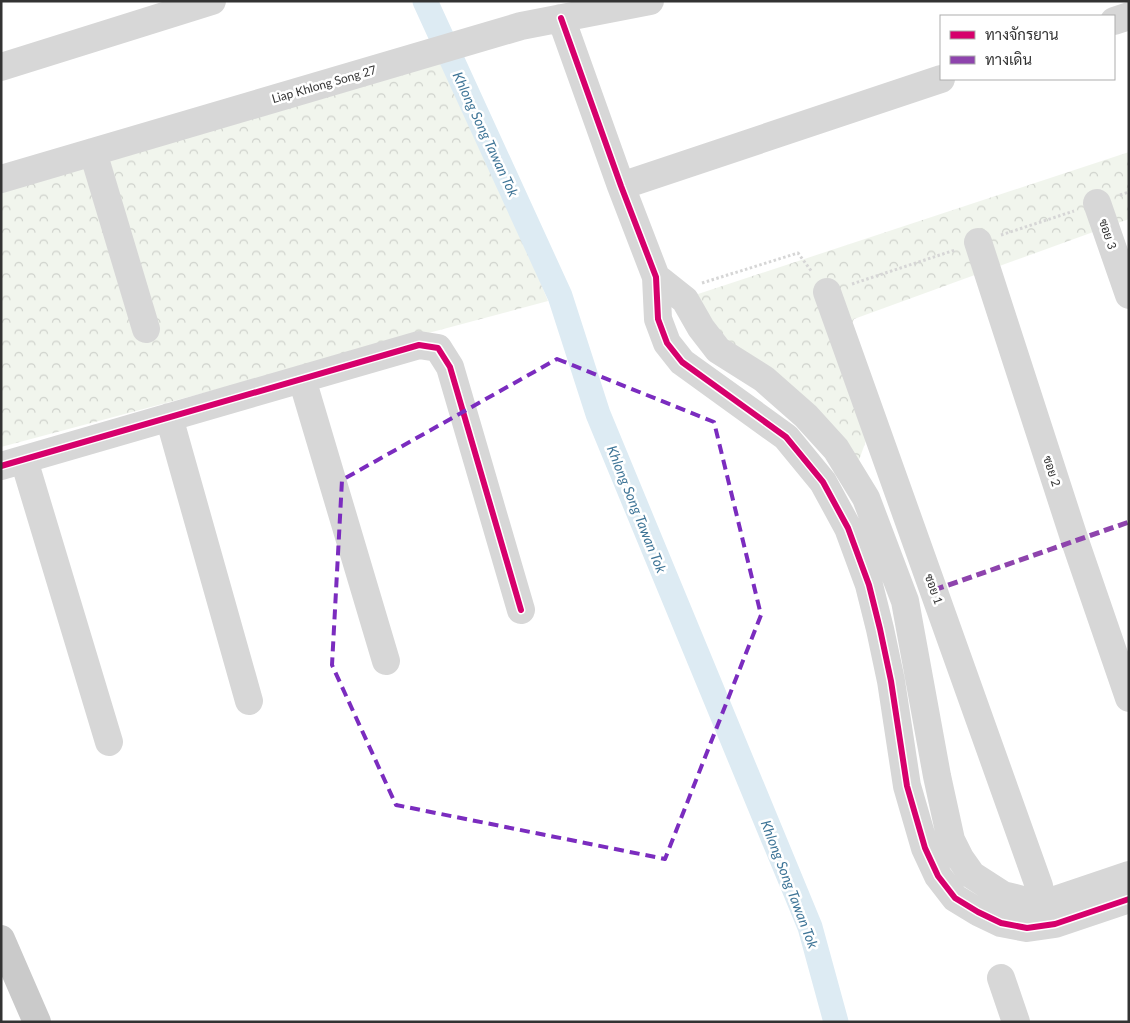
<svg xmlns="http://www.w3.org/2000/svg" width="1130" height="1023" font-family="Lato,Sarabun,sans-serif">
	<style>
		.park { fill: url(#park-crowns) }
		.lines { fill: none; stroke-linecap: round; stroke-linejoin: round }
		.canal { stroke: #ddebf3; stroke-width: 25 }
		.path { stroke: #d6d6d6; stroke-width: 3; stroke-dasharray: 2.5 2.5; stroke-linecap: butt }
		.minor { stroke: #d7d7d7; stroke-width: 28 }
		.major { stroke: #cacaca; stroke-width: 28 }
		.quiet { stroke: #8e44ad; stroke-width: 5; stroke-dasharray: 10 5; stroke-linecap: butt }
		.cycleway-casing { stroke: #fff; stroke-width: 9 }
		.cycleway { stroke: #d6006c; stroke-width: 6 }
		.marked { fill: none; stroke: #7b2cbf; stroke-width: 4; stroke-dasharray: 10 6; stroke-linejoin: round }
		.labels { text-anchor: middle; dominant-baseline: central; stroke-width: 5; stroke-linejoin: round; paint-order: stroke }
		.street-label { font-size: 12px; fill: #333; stroke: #fff }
		.water-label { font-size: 14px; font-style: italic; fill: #3f7597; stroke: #fff }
	</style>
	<defs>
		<pattern id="park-crowns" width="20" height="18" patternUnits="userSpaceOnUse" patternTransform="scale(1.25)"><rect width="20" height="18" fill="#f1f5ed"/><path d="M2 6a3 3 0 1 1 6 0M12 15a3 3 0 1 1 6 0" fill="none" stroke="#cfd2cc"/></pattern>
	</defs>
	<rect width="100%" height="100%" fill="#fff"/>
	<path class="park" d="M445 44 548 301 1 447V190Z
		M1129 152V219L854 319 844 339 867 438 859 460 722 343 695 295Z"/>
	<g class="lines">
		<path class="canal" d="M425 1 560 296 598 414 810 927 836 1022"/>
		<path class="path" d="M1120 195 1129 192
			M1001 235 1074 211
			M702 283 798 253 812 272
			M852 284 955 250"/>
		<path class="minor" d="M561 18 621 186 656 277 658 319 667 343 682 362 786 437 823 482 848 528 869 585 880 629 891 681 907 786 925 848 938 876 955 898 978 912 1001 923 1027 928 1055 924 1129 899
			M1114 21 1129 16
			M1 67 212 1
			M93 152 146 329
			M1 179 521 26 650 1
			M621 186 941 79
			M1097 203 1129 295
			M978 242 1075 541 1129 698
			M656 277 685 300 701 328 718 350 764 379 806 416 836 449 866 498 905 601 937 776 951 840 960 858 972 875 1003 895 1023 900 1041 902 1058 899 1129 875
			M827 292 1039 886
			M302 379 386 661
			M169 417 249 701
			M24 460 109 742
			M1 466 419 345 438 348 450 367 521 610
			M1001 978 1016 1022"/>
		<path class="major" d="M1 939 37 1022"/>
		<path class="quiet" d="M934 590 1129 522"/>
		<g class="cycleway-casing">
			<path id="cycleway" d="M561 18 621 186 656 277 658 319 667 343 682 362 786 437 823 482 848 528 869 585 880 629 891 681 907 786 925 848 938 876 955 898 978 912 1001 923 1027 928 1055 924 1129 899
				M1 466 419 345 438 348 450 367 521 610"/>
		</g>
		<use href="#cycleway" class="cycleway"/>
	</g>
	<path class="marked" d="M557 359 714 422 761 615 665 859 396 805 332 665 342 480Z"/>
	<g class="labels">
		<g class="street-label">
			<text transform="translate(324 84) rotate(-16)">Liap Khlong Song 27</text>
			<text transform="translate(1108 234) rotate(71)">ซอย 3</text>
			<text transform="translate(1052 471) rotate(72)">ซอย 2</text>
			<text transform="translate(934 589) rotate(70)">ซอย 1</text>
		</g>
		<g class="water-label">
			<text transform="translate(486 134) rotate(65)">Khlong Song Tawan Tok</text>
			<text transform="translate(637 509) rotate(68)">Khlong Song Tawan Tok</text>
			<text transform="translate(790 884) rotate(69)">Khlong Song Tawan Tok</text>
		</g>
	</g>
	<rect width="1130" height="1023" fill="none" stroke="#333333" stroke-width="5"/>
	<rect x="940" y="15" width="175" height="65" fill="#ffffff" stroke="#adadad"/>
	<rect x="950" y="31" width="25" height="8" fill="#d6006c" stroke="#adadad"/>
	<text x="985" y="40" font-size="15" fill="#333333">ทางจักรยาน</text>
	<rect x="950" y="56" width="25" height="8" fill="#8e44ad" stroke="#adadad"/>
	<text x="985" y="65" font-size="15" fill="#333333">ทางเดิน</text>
</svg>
